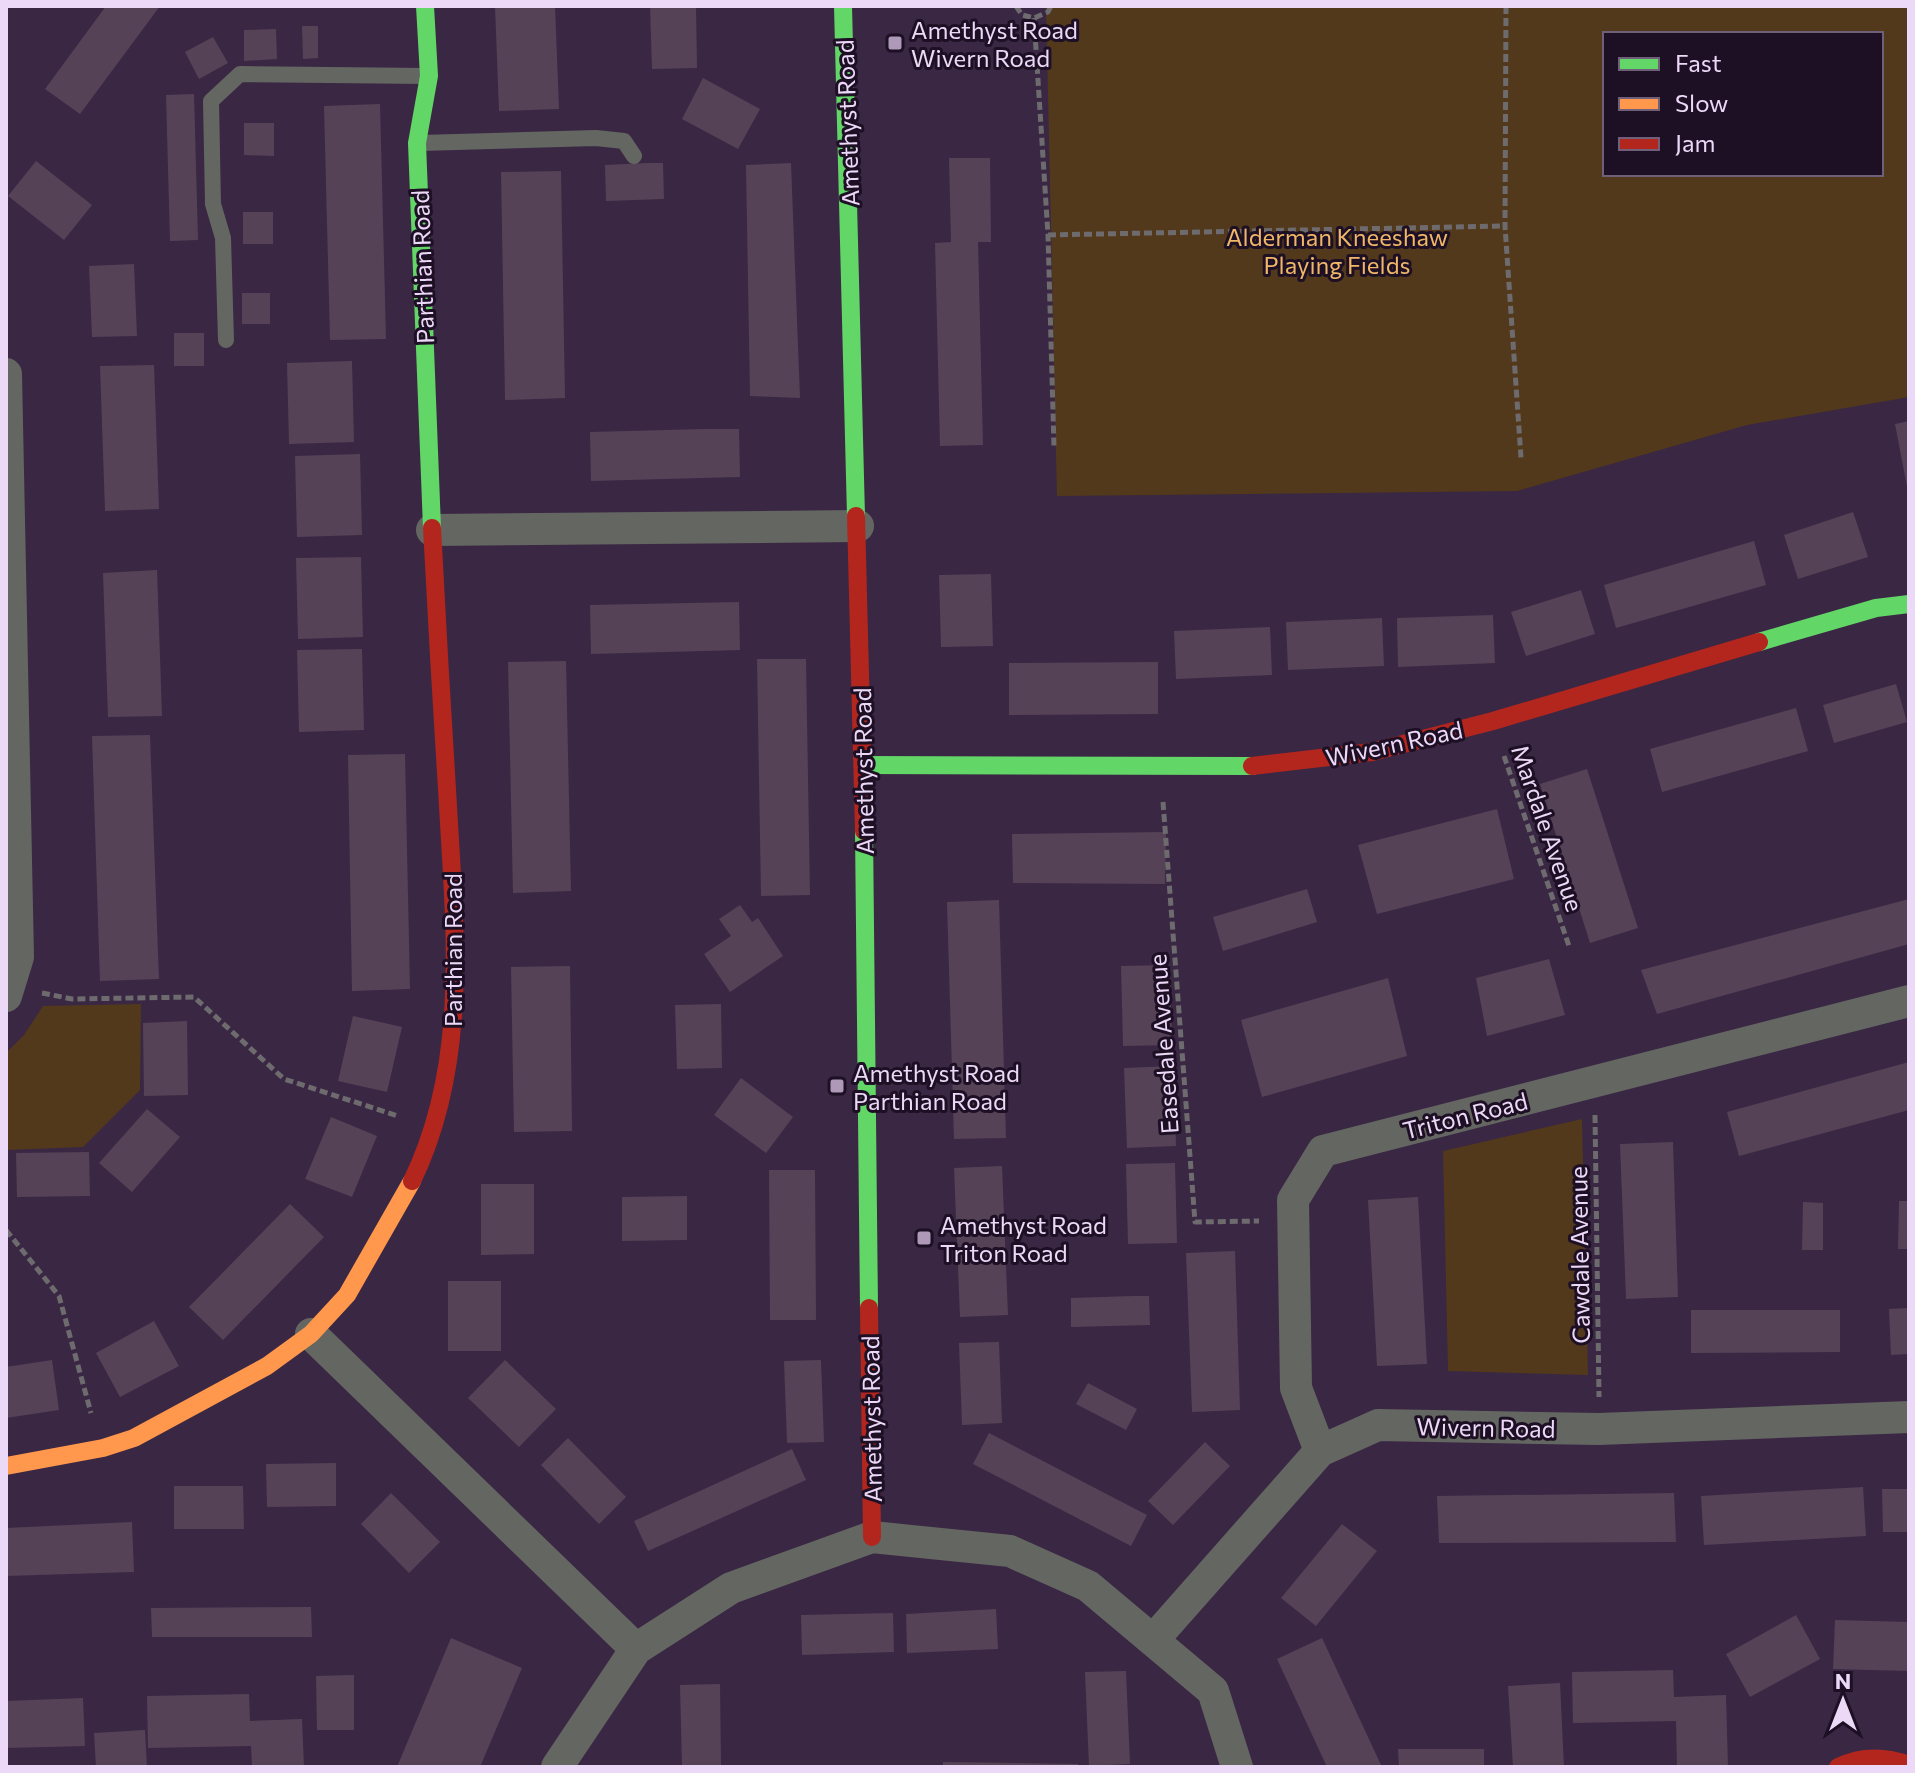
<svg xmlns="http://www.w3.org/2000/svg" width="1915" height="1773" font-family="Commissioner,sans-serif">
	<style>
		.green { fill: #52391b; fill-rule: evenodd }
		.building { fill: #564257 }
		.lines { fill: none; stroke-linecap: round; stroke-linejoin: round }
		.path { stroke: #6e6b6f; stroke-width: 5; stroke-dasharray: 8 4; stroke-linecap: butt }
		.lane { stroke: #646662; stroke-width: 16 }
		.street { stroke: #646662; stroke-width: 32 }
		.fast { stroke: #63d668; stroke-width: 18 }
		.slow { stroke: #ff974d; stroke-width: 18 }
		.jam { stroke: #b3261e; stroke-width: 18 }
		.poi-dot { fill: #ae9ab8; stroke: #1d0f24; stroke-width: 3 }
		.labels { text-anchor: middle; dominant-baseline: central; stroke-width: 6; stroke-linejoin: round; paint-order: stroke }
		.poi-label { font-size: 24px; fill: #ecd8f7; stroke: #1d0f24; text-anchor: start }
		.street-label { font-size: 24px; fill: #ecd8f7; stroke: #1d0f24 }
		.park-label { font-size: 24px; fill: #f0b768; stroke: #1d0f24 }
	</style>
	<rect width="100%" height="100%" fill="#3a2743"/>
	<path class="green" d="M1046 6H1909V397L1747 425 1517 491 1057 496ZM1605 34H1881V174H1605Z
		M141 1004 140 1090 83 1147 6 1150V1053L24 1035 43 1006Z
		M1582 1119 1588 1375 1448 1371 1443 1151Z"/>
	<path class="building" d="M106 6H160L80 114 45 89Z
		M495 6H555L559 109 499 111Z
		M650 6H696L697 68 652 69Z
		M302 26H318V58L303 59Z
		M276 29 277 59 244 61V30Z
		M213 37 228 63 199 79 185 52Z
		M703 78 760 109 738 149 682 119Z
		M194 94 198 240 170 241 166 95Z
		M380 104 386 339 330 340 324 106Z
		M244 123H274V156L244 155Z
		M949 158H990L991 242H978L983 445 940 446 935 243 951 242Z
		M36 161 92 205 64 240 8 196Z
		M648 163H663L664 199 606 201 605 165Z
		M791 163 800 398 750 396 746 165Z
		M561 171 565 398 505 400 501 172Z
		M243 212H273V244H243Z
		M134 264 137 336 92 337 89 266Z
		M242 293H270V324H242Z
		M174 333H204V366H174Z
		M352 361 354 442 289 444 287 363Z
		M154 365 159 509 105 511 100 366Z
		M1909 421V491L1908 492 1895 424Z
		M703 429H739L740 477 591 481 590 432Z
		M360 454 362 535 297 537 295 456Z
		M1853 512 1868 557 1798 579 1784 535Z
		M1754 541 1766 585 1616 628 1604 585Z
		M361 557 363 637 298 639 296 558Z
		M157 570 162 716 108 717 103 573Z
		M991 574 993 646 941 647 939 575Z
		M1581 590 1595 634 1526 656 1511 612Z
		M739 602 740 650 591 654 590 605Z
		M1493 615 1495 663 1398 667 1397 618Z
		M1382 618 1384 666 1288 670 1286 622Z
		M1270 627 1272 675 1176 679 1174 631Z
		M362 649 364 730 299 732 297 650Z
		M757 659H806L810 895 761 896Z
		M566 661 571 891 513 893 508 662Z
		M1158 662V714L1009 715V663Z
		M1896 684 1907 722 1834 743 1823 705Z
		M1796 708 1808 751 1662 792 1650 749Z
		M150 735 159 979 100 981 92 736Z
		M405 754 410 989 352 991 348 755Z
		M1587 769 1638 928 1590 943 1540 784Z
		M1497 809 1514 879 1377 914 1358 845Z
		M1166 832 1165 884 1013 883 1012 834Z
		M1307 889 1317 922 1223 951 1213 917Z
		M1909 899V944L1657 1014 1641 970Z
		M999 900 1006 1138 954 1139 947 902Z
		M740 905 752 922 758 918 783 956 730 992 704 954 731 936 719 919Z
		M1549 959 1565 1015 1487 1036 1476 978Z
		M1170 965 1172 1045 1123 1046 1121 966Z
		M570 966 572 1131 514 1132 511 967Z
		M1388 978 1407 1056 1262 1097 1241 1020Z
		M721 1004 722 1068 677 1069 675 1005Z
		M353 1016 402 1027 387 1092 338 1081Z
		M187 1021 188 1095 144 1096 143 1023Z
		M1909 1062V1110L1739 1156 1727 1112Z
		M1174 1066 1176 1146 1127 1148 1124 1068Z
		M741 1078 793 1117 766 1153 714 1115Z
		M147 1109 180 1137 132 1192 99 1163Z
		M331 1117 377 1136 352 1197 305 1179Z
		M1673 1142 1678 1297 1626 1299 1620 1144Z
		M89 1152 90 1196 17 1197 16 1153Z
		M1175 1163 1177 1243 1128 1244 1126 1164Z
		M1002 1166 1008 1315 960 1317 954 1168Z
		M769 1170H815L816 1320H770Z
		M481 1184H534V1254L481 1255Z
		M687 1196V1240L622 1241V1197Z
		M1418 1197 1427 1364 1377 1366 1368 1200Z
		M1899 1201H1909V1249H1898Z
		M1803 1202 1823 1203V1250H1802Z
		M290 1204 324 1237 223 1340 189 1307Z
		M1235 1251 1240 1410 1192 1412 1186 1253Z
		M448 1281H501V1351H448Z
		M1133 1296H1149L1150 1325 1071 1327V1298Z
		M1909 1308V1354L1891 1355 1889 1309Z
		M1691 1310H1840V1352L1691 1353Z
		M154 1321 179 1366 120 1397 96 1353Z
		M999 1342 1002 1423 962 1425 959 1343Z
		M52 1360 59 1410 6 1418V1367Z
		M505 1360 556 1409 519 1447 468 1398Z
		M821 1360 824 1442 787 1443 784 1361Z
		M1088 1383 1137 1409 1126 1430 1076 1404Z
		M989 1433 1147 1515 1131 1546 973 1464Z
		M568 1438 626 1497 599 1524 541 1465Z
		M1205 1442 1230 1466 1173 1525 1148 1501Z
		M792 1449 806 1480 648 1551 634 1521Z
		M336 1463V1506L267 1507 266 1464Z
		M174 1486H243L244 1529H174Z
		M1863 1487 1866 1536 1704 1545 1701 1496Z
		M1882 1489H1909V1532H1883Z
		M391 1493 440 1542 409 1573 361 1524Z
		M1674 1493 1676 1542 1439 1543 1437 1496Z
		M132 1522 134 1572 6 1576V1528Z
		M1342 1524 1377 1551 1316 1626 1281 1598Z
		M311 1607 312 1637H152L151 1608Z
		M996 1609 998 1649 907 1653 906 1614Z
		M893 1613 894 1652 802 1655 801 1615Z
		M1796 1615 1820 1659 1750 1697 1726 1654Z
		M1835 1620 1909 1622V1671L1833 1669Z
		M451 1638 522 1668 480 1767H397Z
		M1322 1638 1381 1765 1376 1767H1327L1277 1659Z
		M1673 1670 1674 1697 1726 1695 1728 1767H1677L1676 1721 1573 1723 1572 1672Z
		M1126 1671 1130 1764 1089 1766 1085 1672Z
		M354 1675V1730H317L316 1676Z
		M1560 1683 1564 1767H1513L1508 1686Z
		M720 1684 721 1767H682L680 1685Z
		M249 1694 250 1721 302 1719 304 1767H252L251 1746 148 1748 147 1696Z
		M83 1698 85 1746 6 1748V1701Z
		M145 1730 147 1767H96L94 1733Z
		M1398 1749H1484V1767H1399Z
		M943 1762 1078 1764V1767H943Z"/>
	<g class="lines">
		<path class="path" d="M1016 6 1022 15 1034 18 1048 12 1051 6
			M1506 6 1505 226 1521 458
			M1034 18 1048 235 1054 447
			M1048 235 1505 226
			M1504 756 1569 946
			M1163 802 1195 1222 1259 1221
			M42 993 72 999 194 997 284 1079 398 1116
			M1595 1115 1599 1397
			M6 1230 59 1296 91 1413"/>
		<path class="lane" d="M420 143 596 138 624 141 634 156
			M226 340 223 238 213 204 211 101 240 74 427 76"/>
		<path class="street" d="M6 374 18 957 6 996
			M432 530 858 526
			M311 1334 636 1649
			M1320 1451 1296 1388 1293 1200 1323 1151 1909 1001
			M1154 1639 1320 1451 1378 1425 1599 1429 1909 1417
			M557 1767 636 1649 731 1588 872 1537 1010 1551 1088 1586 1213 1691 1237 1767"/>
		<path class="fast" d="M425 6 429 76 417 143 432 528
			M843 6 856 516
			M1759 642 1876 608 1909 604
			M863 765 1252 766
			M864 831 869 1308"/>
		<path class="slow" d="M6 1466 103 1448 134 1438 267 1366 311 1334 347 1295 412 1181"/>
		<path class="jam" d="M856 516 864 831
			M1252 766 1372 752 1493 721 1759 642
			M412 1181C469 1064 455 932 448 806 442 713 437 621 432 528
			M869 1308 872 1537
			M1838 1767C1861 1756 1885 1756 1909 1765"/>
	</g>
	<g class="poi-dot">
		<rect x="887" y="35" width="16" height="16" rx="4"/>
		<rect x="829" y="1078" width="16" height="16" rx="4"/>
		<rect x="916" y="1230" width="16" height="16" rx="4"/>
	</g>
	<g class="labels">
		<g class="poi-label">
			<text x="911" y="29">Amethyst Road<tspan x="911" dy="28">Wivern Road</tspan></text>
			<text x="853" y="1072">Amethyst Road<tspan x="853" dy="28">Parthian Road</tspan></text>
			<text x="940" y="1224">Amethyst Road<tspan x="940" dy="28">Triton Road</tspan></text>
		</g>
		<g class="street-label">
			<text transform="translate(847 123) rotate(-92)">Amethyst Road</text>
			<text transform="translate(422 267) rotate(-92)">Parthian Road</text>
			<text transform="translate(1394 743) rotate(-12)">Wivern Road</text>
			<text transform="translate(863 771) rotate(-91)">Amethyst Road</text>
			<text transform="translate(1548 828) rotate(71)">Mardale Avenue</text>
			<text transform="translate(452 950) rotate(-90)">Parthian Road</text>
			<text transform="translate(1163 1044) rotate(-94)">Easedale Avenue</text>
			<text transform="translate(1465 1115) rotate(-14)">Triton Road</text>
			<text transform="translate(1579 1255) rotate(-91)">Cawdale Avenue</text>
			<text transform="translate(871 1419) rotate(-91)">Amethyst Road</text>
			<text transform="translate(1486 1427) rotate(1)">Wivern Road</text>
		</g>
		<g class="park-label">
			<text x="1337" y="236">Alderman Kneeshaw<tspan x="1337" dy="28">Playing Fields</tspan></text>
		</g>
	</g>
	<rect width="1915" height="1773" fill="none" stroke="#ecd8f7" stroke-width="16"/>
	<rect x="1603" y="32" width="280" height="144" fill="#1d0f24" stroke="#705f78" stroke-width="2"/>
	<rect x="1619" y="58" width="40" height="12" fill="#63d668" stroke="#705f78" stroke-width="2"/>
	<text x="1675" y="72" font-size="24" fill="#ecd8f7">Fast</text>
	<rect x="1619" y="98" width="40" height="12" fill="#ff974d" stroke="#705f78" stroke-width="2"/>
	<text x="1675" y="112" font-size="24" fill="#ecd8f7">Slow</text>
	<rect x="1619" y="138" width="40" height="12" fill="#b3261e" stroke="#705f78" stroke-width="2"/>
	<text x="1675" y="152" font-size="24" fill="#ecd8f7">Jam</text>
	<g transform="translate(1843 1701)" stroke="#1d0f24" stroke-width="6" paint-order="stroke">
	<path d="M0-6L14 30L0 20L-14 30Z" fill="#ecd8f7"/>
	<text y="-12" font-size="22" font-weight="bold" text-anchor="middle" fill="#ecd8f7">N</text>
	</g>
</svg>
